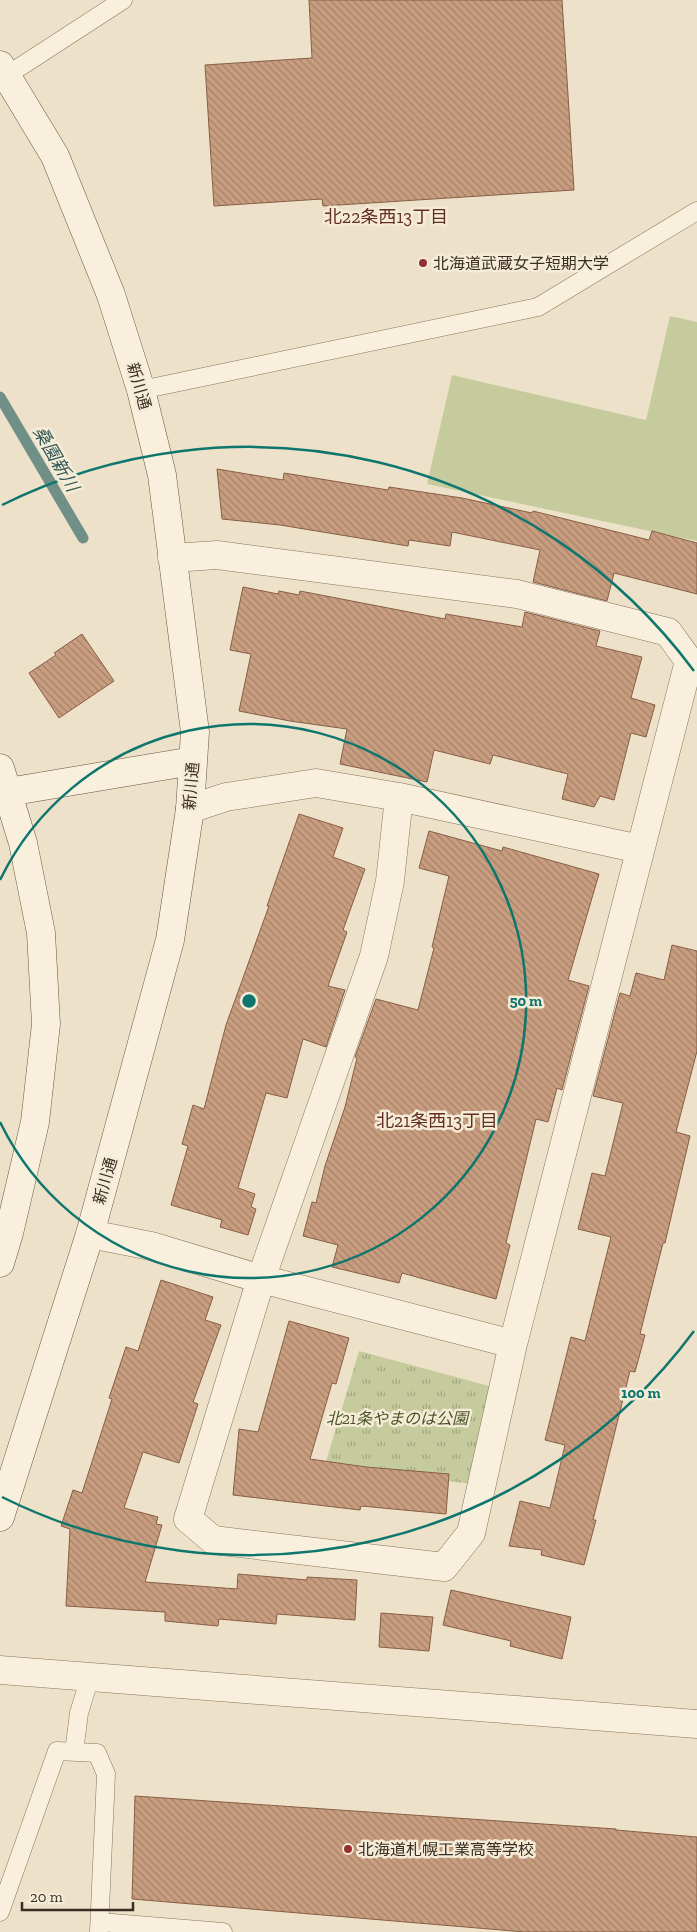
<svg xmlns="http://www.w3.org/2000/svg" width="697" height="1932" font-family="'Zilla Slab','Noto Sans JP',serif">
	<style>
		.grass { fill: #c6cb9d }
		.park { fill: url(#park-tufts) }
		.lines { fill: none; stroke-linecap: round; stroke-linejoin: round }
		.stream { stroke: #709087; stroke-width: 11 }
		.building { fill: url(#building-back-hatch); stroke: #875e45 }
		.lane-casing { stroke: #89745e; stroke-width: 19 }
		.street-casing { stroke: #89745e; stroke-width: 29 }
		.secondary-casing { stroke: #6a5541; stroke-width: 29 }
		.lane { stroke: #f8efdc; stroke-width: 18 }
		.street { stroke: #f8efdc; stroke-width: 28 }
		.secondary { stroke: #f8efdc; stroke-width: 28 }
		.ring { fill: none; stroke: #0f766e; stroke-width: 2.5 }
		.poi-dot { fill: #953032; stroke: #f5ecd8; stroke-width: 2 }
		.labels { text-anchor: middle; dominant-baseline: central; stroke-width: 5; stroke-linejoin: round; paint-order: stroke }
		.poi-label { font-size: 16px; fill: #3a2d21; stroke: #f5ecd8; text-anchor: start }
		.street-label { font-size: 16px; fill: #3a2d21; stroke: #f5ecd8 }
		.park-label { font-size: 16px; font-style: italic; fill: #4a5528; stroke: #f5ecd8 }
		.neighbourhood-label { font-size: 18px; fill: #642f22; stroke: #f5ecd8 }
		.water-label { font-size: 18px; font-style: italic; fill: #315956; stroke: #f5ecd8 }
		.centre { fill: #0f766e; stroke: #f5ecd8; stroke-width: 2.5 }
		.ring-label { font-size: 15px; text-anchor: middle; font-weight: bold; fill: #0f766e; stroke: #f5ecd8; stroke-width: 5; stroke-linejoin: round; paint-order: stroke }
	</style>
	<defs>
		<pattern id="park-tufts" width="24" height="20" patternUnits="userSpaceOnUse" patternTransform="scale(1.25)"><rect width="24" height="20" fill="#c6cb9d"/><path d="M3 7l-1-3M5 7V3M7 7l1-3M15 17l-1-3M17 17v-4M19 17l1-3" fill="none" stroke="#a2a580"/></pattern>
		<pattern id="building-back-hatch" width="6" height="6" patternUnits="userSpaceOnUse" patternTransform="scale(1.25)"><rect width="6" height="6" fill="#c99e80"/><path d="M-1 5l2 2M0 0l6 6M5-1l2 2" fill="none" stroke="#a48168"/></pattern>
	</defs>
	<rect width="100%" height="100%" fill="#ede2c9"/>
	<path class="grass" d="M670 316 697 322V541L427 484 452 375 646 420Z"/>
	<path class="park" d="M359 1351 493 1387 472 1484 325 1465Z"/>
	<g class="lines">
		<path class="stream" d="M0 397 83 538"/>
	</g>
	<path class="building" d="M309 0H562L574 190 323 206 322 199 214 206 205 65 312 58Z
		M217 469 283 480 284 473 388 490 389 487 462 498 532 513 533 511 649 540 652 531 697 543V594L614 573 607 601 533 582 540 550 452 532 450 546 409 540 408 546 280 525 222 519Z
		M243 587 278 594 279 591 299 595 300 591 445 619 446 614 522 627 525 612 600 631 596 646 642 657 631 698 655 705 646 737 631 733 614 800 600 796 594 807 562 799 568 774 493 755 490 764 434 750 427 782 340 764 347 729 290 721 239 711 251 654 230 650Z
		M82 634 114 681 59 718 29 673 56 655 54 653Z
		M299 814 343 828 333 857 365 869 343 930 347 932 328 986 345 990 326 1047 303 1039 287 1098 266 1093 238 1188 255 1194 251 1207 256 1209 248 1235 220 1227 222 1220 171 1205 188 1146 182 1144 193 1105 204 1109 226 1025 269 906H267Z
		M429 831 502 851 503 847 599 874 568 980 589 986 562 1090 557 1088 548 1122 536 1119 506 1243 510 1245 496 1299 402 1273 399 1283 332 1267 338 1245 303 1236 312 1202 316 1203 325 1166 345 1107 357 1058 355 1057 376 999 418 1010 434 948 432 947 449 876 419 868Z
		M672 945 697 951V1051L676 1132 690 1136 665 1243H663L640 1334 645 1335 635 1372 630 1371 593 1520H596L584 1565 541 1555 542 1550 509 1546 520 1501 550 1508 565 1445 545 1440 571 1337 585 1341 611 1237 578 1229 592 1173 605 1176 623 1103 593 1096 620 993 630 996 636 973 664 980Z
		M161 1280 213 1297 205 1320 221 1325 193 1402 198 1404 179 1463 143 1452 124 1508 158 1517 156 1524 162 1525 145 1582 237 1589 238 1574 307 1580V1577L357 1580 355 1620 277 1614 276 1624 219 1619 218 1626 165 1621V1612L66 1606 70 1529 61 1526 73 1490 82 1493 112 1399 109 1398 126 1347 138 1351Z
		M289 1321 349 1338 336 1384 332 1383 310 1459 366 1467 449 1474 446 1514 361 1506 360 1510 233 1495 239 1429 258 1432Z
		M451 1590 571 1617 562 1659 510 1646 511 1641 443 1625Z
		M381 1613 433 1617 429 1651 379 1647Z
		M135 1796 616 1829V1830L697 1837V1932H525L132 1899Z"/>
	<g class="lines">
		<g class="lane-casing">
			<path id="lane" d="M6 76 123 0
				M141 390 538 307 697 211
				M74 1752 79 1713 90 1677
				M0 1912 57 1751 97 1753 106 1774 99 1932
				M100 1922 223 1932"/>
		</g>
		<g class="street-casing">
			<path id="street" d="M172 558 217 555 517 594 668 632 689 661 513 1344 471 1533 444 1567 213 1540 188 1519 261 1279 374 956 390 881 399 797
				M190 809 226 797 316 783 399 797 640 849
				M90 1234 151 1246 261 1279 513 1344
				M0 1670 697 1724"/>
		</g>
		<g class="secondary-casing">
			<path id="secondary" d="M0 65 55 156 111 295 141 390 162 475 195 732 190 809 170 940 90 1234 0 1517
				M0 768 23 843 41 933 46 1024 35 1122 9 1233 0 1263
				M8 792 193 761"/>
		</g>
		<use href="#lane" class="lane"/>
		<use href="#street" class="street"/>
		<use href="#secondary" class="secondary"/>
	</g>
	<g class="ring">
		<path d="M0 880A277 277 0 1 1 0 1122"/>
		<path d="M694 1331A554 554 0 0 1 2 1497M2 505A554 554 0 0 1 694 671"/>
	</g>
	<g class="poi-dot">
		<circle cx="423" cy="263" r="5"/>
		<circle cx="348" cy="1849" r="5"/>
	</g>
	<g class="labels">
		<g class="poi-label">
			<text x="433" y="263">北海道武蔵女子短期大学</text>
			<text x="358" y="1849">北海道札幌工業高等学校</text>
		</g>
		<g class="street-label">
			<text transform="translate(139 386) rotate(74)">新川通</text>
			<text transform="translate(191 786) rotate(-85)">新川通</text>
			<text transform="translate(105 1181) rotate(-74)">新川通</text>
		</g>
		<g class="park-label">
			<text x="397" y="1418">北21条やまのは公園</text>
		</g>
		<g class="neighbourhood-label">
			<text x="386" y="217">北22条西13丁目</text>
			<text x="437" y="1121">北21条西13丁目</text>
		</g>
		<g class="water-label">
			<text transform="translate(56 459) rotate(60)">桑園新川</text>
		</g>
	</g>
	<circle cx="249" cy="1001" r="8" class="centre"/>
	<g class="ring-label">
		<text x="526" y="1006">50 m</text>
		<text x="641" y="1398">100 m</text>
	</g>
	<path d="M22 1902v8h111v-8" fill="none" stroke="#3a2d21" stroke-width="2.5"/>
	<text x="30" y="1902" font-size="15" fill="#3a2d21" stroke="#f5ecd8" stroke-width="4" paint-order="stroke">20 m</text>
</svg>
